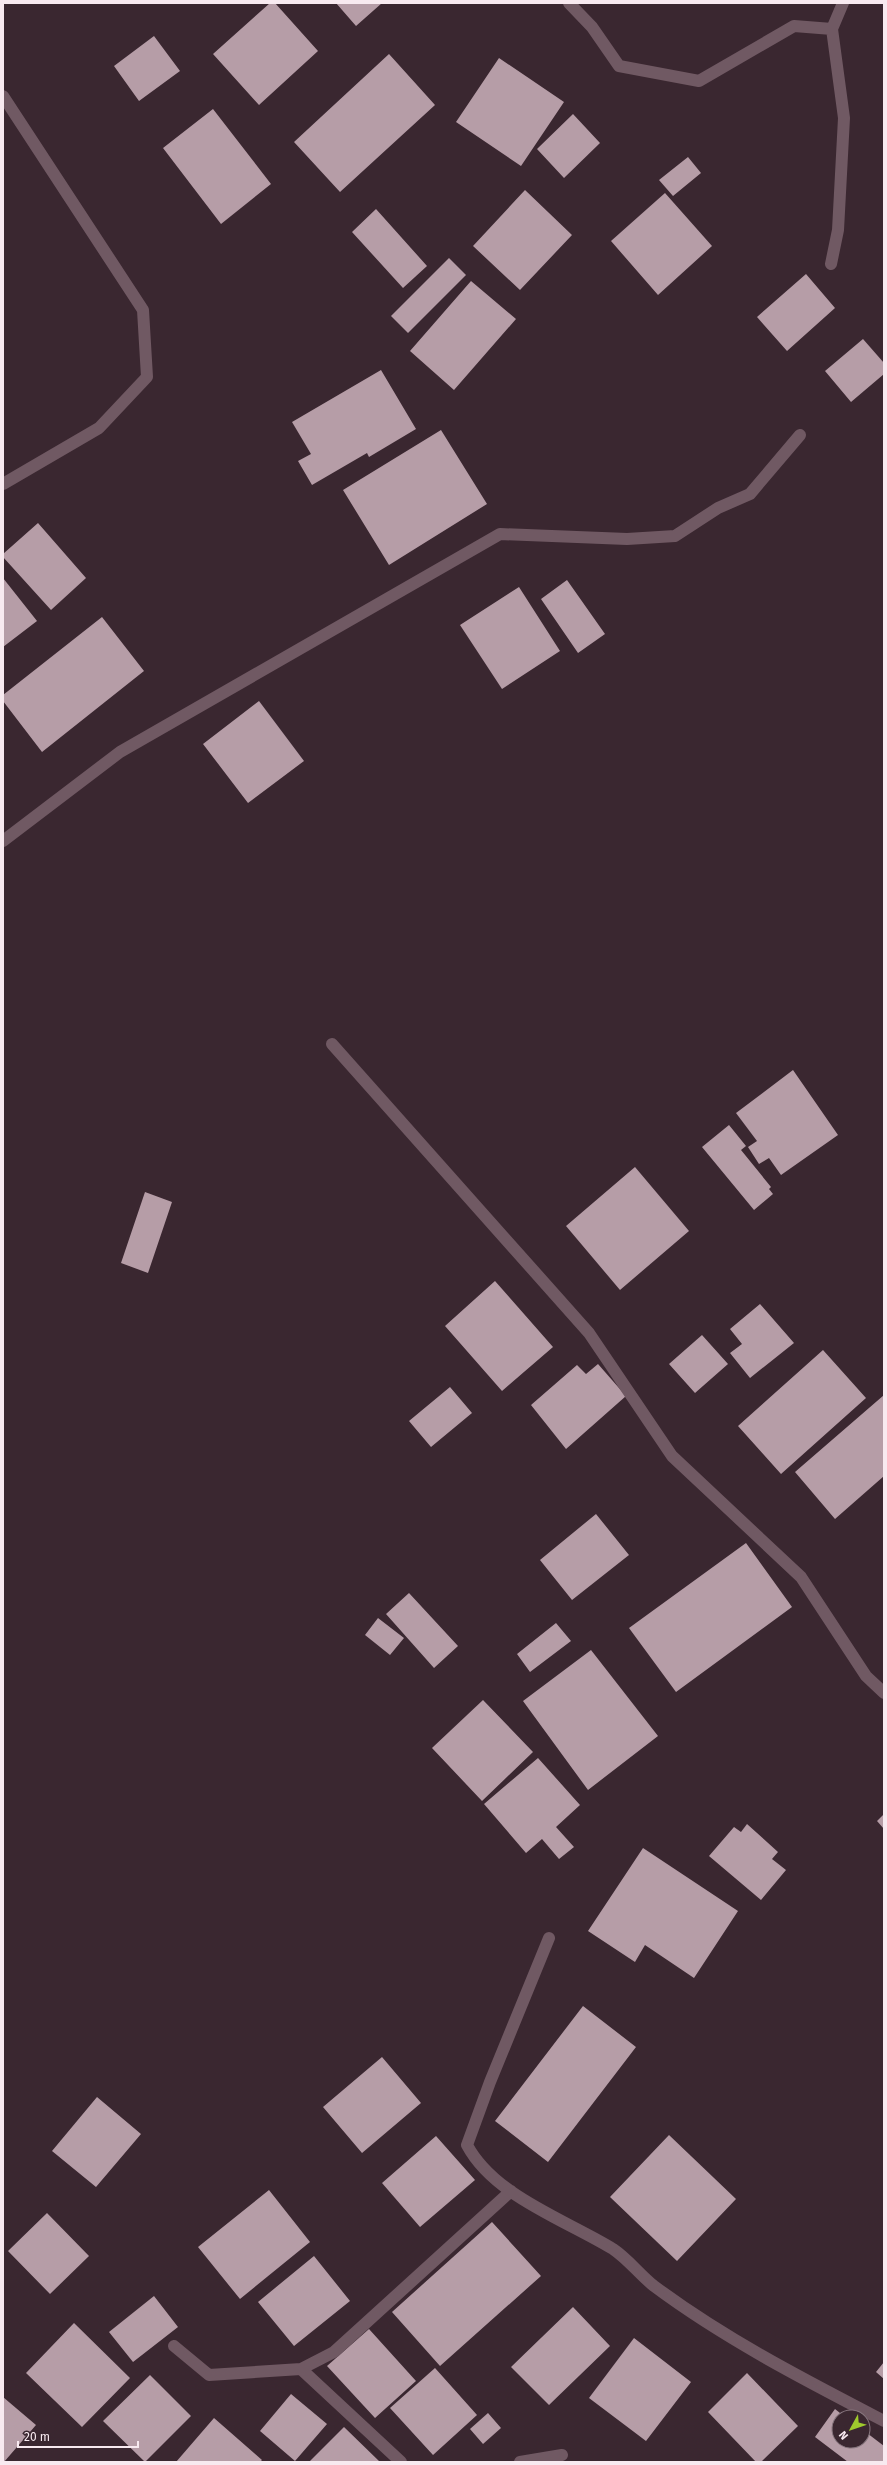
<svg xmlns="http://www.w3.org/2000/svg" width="887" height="2465" font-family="'Fira Sans',sans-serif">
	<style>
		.building { fill: #b69da7 }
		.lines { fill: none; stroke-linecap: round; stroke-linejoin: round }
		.minor { stroke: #705963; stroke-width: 12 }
	</style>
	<rect width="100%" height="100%" fill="#3a2730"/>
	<path class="building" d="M270 3H275L318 51 259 105 213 54Z
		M336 3H382L356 26Z
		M154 36 180 71 139 101 114 66Z
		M389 54 435 105 340 192 294 142Z
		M499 58 564 102 521 166 456 122Z
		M213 109 271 184 221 224 163 148Z
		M573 114 600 143 564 178 537 149Z
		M688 157 701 173 673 196 659 180Z
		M525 190 572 235 520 290 473 246Z
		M665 193 712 246 658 295 611 241Z
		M376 209 427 266 403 288 352 232Z
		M449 258 466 275 408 333 391 316Z
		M806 274 835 308 787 351 757 317Z
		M471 281 516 319 454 390 410 351Z
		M863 339 884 363V374L851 402 825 371Z
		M381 370 416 429 369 457 367 453 312 485 298 461 311 454 292 422Z
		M441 430 487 504 389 565 343 490Z
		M38 523 86 578 51 610 3 557V554Z
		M3 578 37 621 3 647Z
		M567 580 605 634 578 653 541 599Z
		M519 587 560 651 502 689 460 625Z
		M102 617 144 671 42 752 3 701V695Z
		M259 701 304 761 248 803 203 744Z
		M793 1070 838 1135 781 1175 769 1158 759 1164 748 1147 757 1141 736 1113Z
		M729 1125 746 1146 741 1150 771 1187 769 1189 773 1194 754 1210 702 1147Z
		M635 1167 689 1231 620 1290 566 1226Z
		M145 1192 172 1202 148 1273 121 1263Z
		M495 1281 553 1347 502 1391 445 1326Z
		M760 1304 794 1343 750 1378 730 1353 742 1344 730 1329Z
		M702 1335 728 1364 695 1393 669 1364Z
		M823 1350 866 1398 781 1474 738 1426Z
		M598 1364 626 1396 566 1449 531 1405 577 1365 586 1374Z
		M450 1387 472 1413 431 1447 409 1421Z
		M884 1395V1476L835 1519 795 1472Z
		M596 1514 629 1555 572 1600 540 1560Z
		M746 1543 792 1607 676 1692 629 1628Z
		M409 1593 458 1646 434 1668 386 1614Z
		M378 1618 404 1638 390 1655 365 1635Z
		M556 1623 571 1641 530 1672 517 1654Z
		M591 1650 658 1736 588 1790 523 1701Z
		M483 1700 533 1752 482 1801 432 1748Z
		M538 1758 580 1805 556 1827 574 1847 559 1859 542 1839 526 1853 484 1804Z
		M884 1814V1829L877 1821Z
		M747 1824 778 1852 772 1859 786 1870 761 1900 709 1856 734 1827 741 1832Z
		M643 1848 738 1911 694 1978 645 1945 635 1962 588 1931Z
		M583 2006 636 2047 548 2162 495 2121Z
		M382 2057 421 2103 362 2153 323 2107Z
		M97 2097 141 2134 96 2187 52 2151Z
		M669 2135 736 2199 677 2261 610 2197Z
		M436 2136 475 2180 420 2227 382 2183Z
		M269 2190 310 2242 240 2299 198 2247Z
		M47 2213 89 2256 50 2294 8 2251Z
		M492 2222 541 2276 440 2366 392 2312Z
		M314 2256 350 2301 294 2346 258 2302Z
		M154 2296 178 2327 133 2362 109 2332Z
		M573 2307 610 2346 549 2405 511 2367Z
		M74 2323 130 2378 82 2427 26 2373Z
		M369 2329 416 2381 375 2418 327 2366Z
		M634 2338 691 2382 646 2441 589 2398Z
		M884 2362V2379L876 2372Z
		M435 2368 477 2415 433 2455 390 2408Z
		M747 2373 798 2426 761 2462H756L708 2412Z
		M150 2375 191 2416 145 2462 103 2421Z
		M291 2394 327 2424 295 2461 260 2431Z
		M3 2397 36 2425 4 2462H3Z
		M835 2409 845 2417H839V2441H863V2430L884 2446V2462H848L815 2437Z
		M488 2413 501 2428 483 2444 470 2429Z
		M214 2418 262 2460 260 2462H176Z
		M344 2427 380 2462H309Z"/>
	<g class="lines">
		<path class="minor" d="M569 3 592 27 619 66 699 81 794 26 832 29 843 3
			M3 96 143 310 147 377 99 428 3 484
			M831 264 838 230 844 118 832 29
			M3 841 120 752 500 534 627 539 675 536 718 508 750 494 800 435
			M332 1044 589 1333 672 1456 801 1577 866 1676 884 1693
			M549 1938 490 2082 467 2145C494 2196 566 2220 613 2249 628 2259 640 2275 654 2286 725 2339 805 2380 884 2421
			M174 2346 209 2375 301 2369 334 2352 511 2191
			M301 2369 401 2462
			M520 2462 562 2455"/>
	</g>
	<rect width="887" height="2465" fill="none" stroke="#f8eaf0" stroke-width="8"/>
	<g transform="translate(851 2429) rotate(230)"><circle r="19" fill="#3a2730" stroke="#86757d"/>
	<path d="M0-3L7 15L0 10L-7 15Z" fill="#9fca2d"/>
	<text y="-6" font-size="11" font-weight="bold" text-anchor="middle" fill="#f8eaf0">N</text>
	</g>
	<path d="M18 2441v6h120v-6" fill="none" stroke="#f8eaf0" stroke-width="2"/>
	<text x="24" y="2441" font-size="12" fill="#f8eaf0" stroke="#3a2730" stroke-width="3" paint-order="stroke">20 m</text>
</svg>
